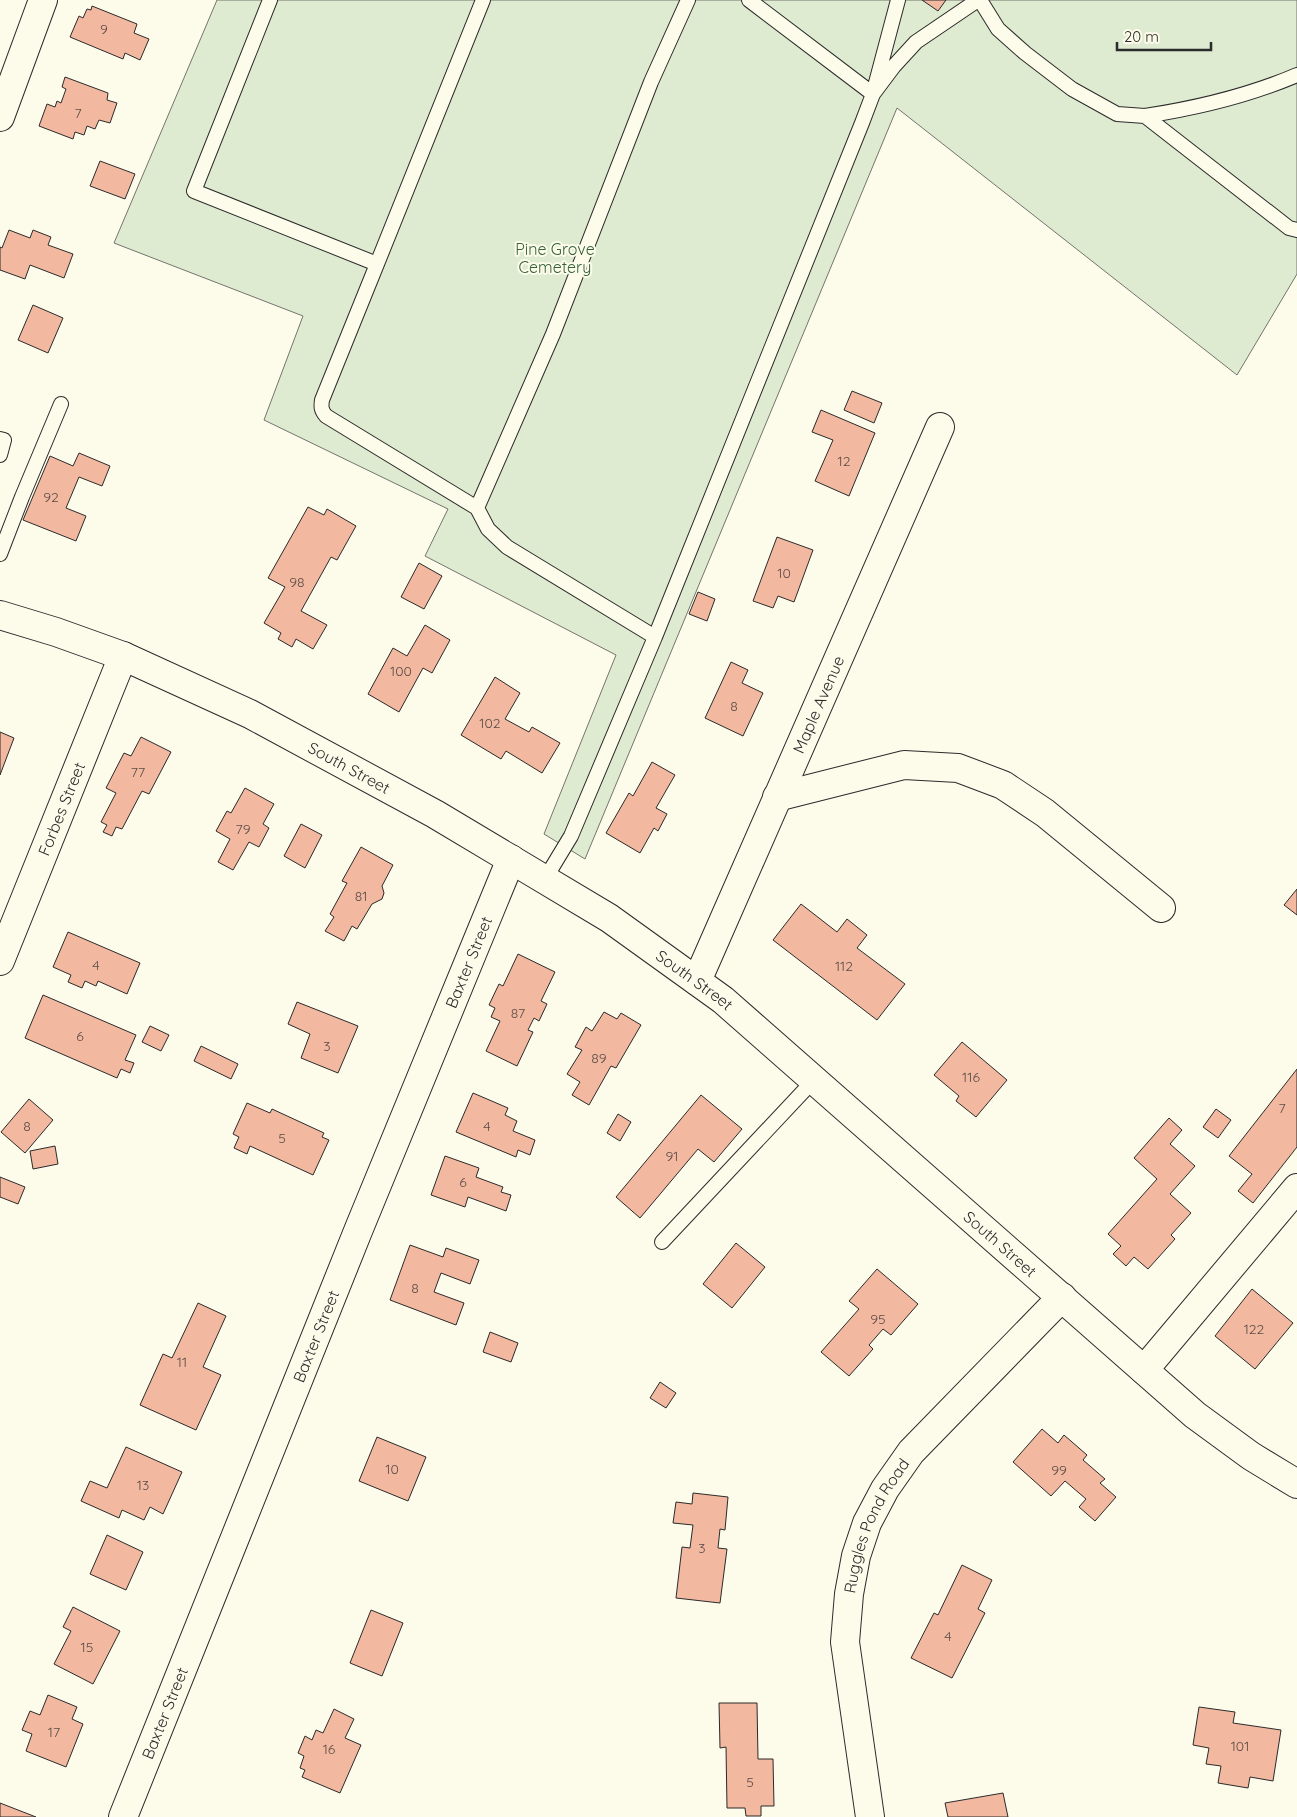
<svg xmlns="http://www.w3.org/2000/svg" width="1297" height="1817" font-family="Quicksand,sans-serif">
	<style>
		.green { fill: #deebd1; stroke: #74746e }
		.building { fill: #f2b8a0; stroke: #2b2b2b }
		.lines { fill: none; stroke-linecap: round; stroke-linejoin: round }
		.lane-casing { stroke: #2b2b2b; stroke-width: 16 }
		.street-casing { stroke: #2b2b2b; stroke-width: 30 }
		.secondary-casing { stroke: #2b2b2b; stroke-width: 30 }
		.lane { stroke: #fdfbea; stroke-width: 14 }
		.street { stroke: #fdfbea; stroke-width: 28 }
		.secondary { stroke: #fdfbea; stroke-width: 28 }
		.labels { text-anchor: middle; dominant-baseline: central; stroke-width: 4; stroke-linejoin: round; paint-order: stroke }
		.number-label { font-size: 14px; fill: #5d4e48 }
		.park-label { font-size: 16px; fill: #34623c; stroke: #fdfbea }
		.street-label { font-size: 16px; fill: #2b2b2b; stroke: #fdfbea }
	</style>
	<rect width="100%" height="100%" fill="#fdfbea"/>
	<path class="green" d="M217 0H1297V274L1237 375 897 108 585 859 544 834 616 655 425 556 448 509 264 420 303 316 114 243Z"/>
	<path class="building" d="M922 0H946L938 11Z
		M92 6 137 24 134 33 149 39 140 60 125 53 123 59 70 37 79 16 83 18 87 9 91 10Z
		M65 77 108 93 107 100 117 103 110 123 99 120 95 129 87 126 84 135 75 132 73 139 39 126 47 104 55 107 57 101 61 103 66 89 62 87Z
		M100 161 135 174 125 199 90 186Z
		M9 230 30 238 33 230 51 237 48 245 73 254 64 278 30 265 25 279 0 270V247L2 248Z
		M33 305 63 318 48 353 18 340Z
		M852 391 882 403 874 423 844 410Z
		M821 410 875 433 849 496 815 481 833 440 812 432Z
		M79 453 110 466 102 486 79 477 66 508 86 516 76 541 23 520 50 456 73 466Z
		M308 507 324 515 327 509 356 526 337 560 331 557 301 611 327 625 313 649 296 639 292 647 278 639 281 633 264 623 285 587 268 578Z
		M777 537 813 550 794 602 778 596 773 608 753 601Z
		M419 563 442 576 424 609 401 597Z
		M698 592 715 599 707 621 689 614Z
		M425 625 450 640 432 673 423 668 399 712 368 694 393 648 407 656Z
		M731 662 748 670 742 683 763 693 743 736 705 718Z
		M495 677 520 693 505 719 529 732 532 727 560 743 542 773 506 751 501 759 461 735Z
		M0 732 14 738 0 775Z
		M141 737 171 752 149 794 142 791 122 829 116 827 112 836 103 832 107 825 101 822 116 793 106 788 124 753 131 756Z
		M652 762 675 775 656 808 667 814 658 831 654 828 640 853 606 833 629 793 633 796Z
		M245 788 274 804 263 824 269 828 259 847 249 842 233 870 218 862 230 839 216 831 227 811 231 813Z
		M301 824 322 835 305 868 284 856Z
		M361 847 393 865 382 886 384 893 382 899 372 904 357 929 352 926 344 941 325 931 334 917 330 914 347 883 342 881Z
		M1297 889V915L1284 905Z
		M801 904 837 932 847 919 867 935 857 948 905 984 877 1020 773 940Z
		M68 932 140 963 127 994 98 981 96 986 85 981 82 988 68 982 71 975 53 967Z
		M518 954 555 972 541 1001 547 1004 539 1021 534 1018 528 1030 533 1032 517 1066 486 1051 500 1021 491 1017 495 1008 489 1005 499 984 503 986Z
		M43 995 136 1035 125 1060 134 1063 130 1073 121 1069 117 1078 25 1038Z
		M297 1002 358 1026 338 1073 301 1058 310 1034 288 1024Z
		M604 1012 617 1019 621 1013 641 1025 616 1068 611 1066 589 1105 572 1095 580 1082 567 1074 582 1050 575 1047 586 1027 592 1031Z
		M150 1026 169 1035 161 1051 142 1042Z
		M962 1042 1007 1080 976 1117 956 1101 959 1096 934 1075Z
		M201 1046 238 1064 231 1079 194 1061Z
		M1297 1069V1147L1253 1203 1238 1191 1252 1174 1229 1156Z
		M473 1093 508 1108 505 1115 517 1121 513 1131 535 1140 530 1155 518 1150 516 1157 456 1132Z
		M701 1095 742 1129 714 1162 698 1149 640 1218 616 1197Z
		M29 1099 53 1120 25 1153 1 1132Z
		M247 1103 270 1113 272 1109 324 1133 322 1137 329 1140 313 1175 250 1146 247 1154 234 1148 239 1137 233 1134Z
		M1216 1109 1231 1120 1218 1138 1203 1127Z
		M618 1114 631 1122 620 1141 607 1133Z
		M1169 1118 1182 1130 1170 1144 1195 1166 1170 1194 1191 1213 1171 1235 1175 1239 1148 1269 1134 1257 1126 1266 1113 1254 1121 1246 1108 1234 1157 1179 1134 1158Z
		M55 1146 58 1164 33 1169 30 1151Z
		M445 1156 479 1168 476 1177 503 1187 501 1192 511 1195 506 1211 468 1197 465 1207 431 1195Z
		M0 1177 25 1187 18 1204 0 1197Z
		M736 1243 765 1267 732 1308 703 1284Z
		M410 1245 443 1257 446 1248 479 1260 470 1284 441 1273 434 1292 464 1303 456 1325 390 1300Z
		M877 1269 918 1304 891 1335 883 1329 869 1345 873 1349 849 1376 821 1352 859 1309 849 1301Z
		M1252 1289 1293 1323 1255 1369 1215 1336Z
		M198 1303 226 1316 203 1367 221 1375 196 1430 140 1405 163 1354 172 1358Z
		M490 1332 518 1343 511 1362 483 1352Z
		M660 1382 676 1393 666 1408 650 1398Z
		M1042 1429 1058 1443 1064 1435 1087 1455 1083 1460 1105 1479 1100 1483 1116 1497 1095 1521 1079 1507 1086 1499 1065 1481 1051 1496 1013 1462Z
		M377 1437 426 1457 408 1501 359 1481Z
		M126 1447 182 1472 163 1514 150 1507 144 1520 122 1510 119 1518 81 1501 90 1481 107 1488Z
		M693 1493 728 1497 725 1530 720 1529 718 1548 727 1549 720 1603 676 1598 682 1547 690 1548 693 1525 673 1523 676 1502 692 1504Z
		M107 1535 143 1552 126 1590 90 1574Z
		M962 1565 992 1580 978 1609 985 1613 952 1678 911 1658 934 1613 938 1615Z
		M73 1607 120 1631 93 1684 54 1664 71 1631 63 1627Z
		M371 1610 403 1623 382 1676 350 1663Z
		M48 1695 77 1707 72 1719 83 1724 66 1767 26 1751 32 1734 22 1730 30 1711 40 1715Z
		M719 1703H757L758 1759H773L774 1806H761V1816H746L745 1808H727L726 1747 720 1748Z
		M1199 1707 1235 1712 1233 1723 1281 1730 1273 1781 1250 1777 1248 1788 1218 1783 1221 1766 1206 1764 1209 1748 1193 1745Z
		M334 1709 354 1719 345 1738 361 1745 340 1793 302 1777 305 1770 300 1768 304 1756 298 1753 305 1736 312 1740 316 1730 323 1733Z
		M1003 1793 1008 1817H948L945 1803Z
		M0 1803 36 1817H0Z"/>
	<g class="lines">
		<g class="lane-casing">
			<path id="lane" d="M270 0 194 191 377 264 483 0
				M749 0 873 94 894 66 916 42 978 0
				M980 0 998 29 1025 53 1072 89 1117 114 1145 116 1289 228 1297 230
				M1145 116C1197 108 1248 96 1297 75
				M377 264 322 400C321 407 321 410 326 416L477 508 553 334 651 82 688 0
				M0 439 4 440 0 455
				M477 508 488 529 507 547 655 637 862 123 873 94 898 0
				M0 554 22 497 61 404
				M545 879 571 836 655 637
				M662 1242 814 1080"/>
		</g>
		<g class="street-casing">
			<g id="street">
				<path d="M0 117 43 0"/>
				<path d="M777 797 904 765 958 768 1003 785 1045 813 1161 908"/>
				<path id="s1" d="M0 961 123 656"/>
				<path id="s2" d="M697 981 940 427"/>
				<path d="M1144 1370 1297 1188"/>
				<path id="s3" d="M123 1817 358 1231 511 859"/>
				<path id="s4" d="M870 1817 845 1642 849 1594 856 1556 867 1523 885 1489 911 1452 1062 1297"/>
			</g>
		</g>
		<g class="secondary-casing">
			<g id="secondary">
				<path id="s5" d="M0 615 56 632 123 656 250 714 435 814 609 918 723 1000 1195 1415 1251 1456 1297 1484"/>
			</g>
		</g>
		<use href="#lane" class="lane"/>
		<use href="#street" class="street"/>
		<use href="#secondary" class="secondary"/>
	</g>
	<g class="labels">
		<g class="number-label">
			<text x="104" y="29">9</text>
			<text x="78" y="113">7</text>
			<text x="844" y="461">12</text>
			<text x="51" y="497">92</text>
			<text x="784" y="573">10</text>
			<text x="297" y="582">98</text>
			<text x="401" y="671">100</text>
			<text x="734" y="706">8</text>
			<text x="490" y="723">102</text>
			<text x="138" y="772">77</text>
			<text x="243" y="829">79</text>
			<text x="361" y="896">81</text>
			<text x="96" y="965">4</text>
			<text x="844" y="966">112</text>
			<text x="518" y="1013">87</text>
			<text x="80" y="1036">6</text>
			<text x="327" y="1046">3</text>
			<text x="599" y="1058">89</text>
			<text x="971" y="1077">116</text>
			<text x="1282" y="1108">7</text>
			<text x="27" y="1126">8</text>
			<text x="487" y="1126">4</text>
			<text x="282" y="1138">5</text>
			<text x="672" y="1156">91</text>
			<text x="463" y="1182">6</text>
			<text x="415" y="1288">8</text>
			<text x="878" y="1319">95</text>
			<text x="1254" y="1329">122</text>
			<text x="182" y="1362">11</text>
			<text x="392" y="1469">10</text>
			<text x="1059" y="1470">99</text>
			<text x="143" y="1485">13</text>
			<text x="702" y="1548">3</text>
			<text x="948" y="1636">4</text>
			<text x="87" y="1647">15</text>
			<text x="54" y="1732">17</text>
			<text x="1240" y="1746">101</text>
			<text x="329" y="1749">16</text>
			<text x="750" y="1782">5</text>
		</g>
		<g class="park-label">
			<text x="555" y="249">Pine Grove<tspan x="555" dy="18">Cemetery</tspan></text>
		</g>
		<g class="street-label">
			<text stroke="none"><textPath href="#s2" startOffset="302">Maple Avenue</textPath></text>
			<text stroke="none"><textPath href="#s5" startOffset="382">South Street</textPath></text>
			<text stroke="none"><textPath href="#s1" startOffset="164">Forbes Street</textPath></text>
			<text stroke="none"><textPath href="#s3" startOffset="922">Baxter Street</textPath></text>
			<text stroke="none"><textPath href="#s5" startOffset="788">South Street</textPath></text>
			<text stroke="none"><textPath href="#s5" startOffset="1192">South Street</textPath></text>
			<text stroke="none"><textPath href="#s3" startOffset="518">Baxter Street</textPath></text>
			<text stroke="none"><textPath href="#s4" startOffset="299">Ruggles Pond Road</textPath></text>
			<text stroke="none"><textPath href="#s3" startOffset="112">Baxter Street</textPath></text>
		</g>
	</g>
	<path d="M1117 42v8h94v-8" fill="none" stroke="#2b2b2b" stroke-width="2.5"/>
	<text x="1124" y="42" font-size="15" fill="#2b2b2b" stroke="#fdfbea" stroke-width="4" paint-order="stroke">20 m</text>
</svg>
